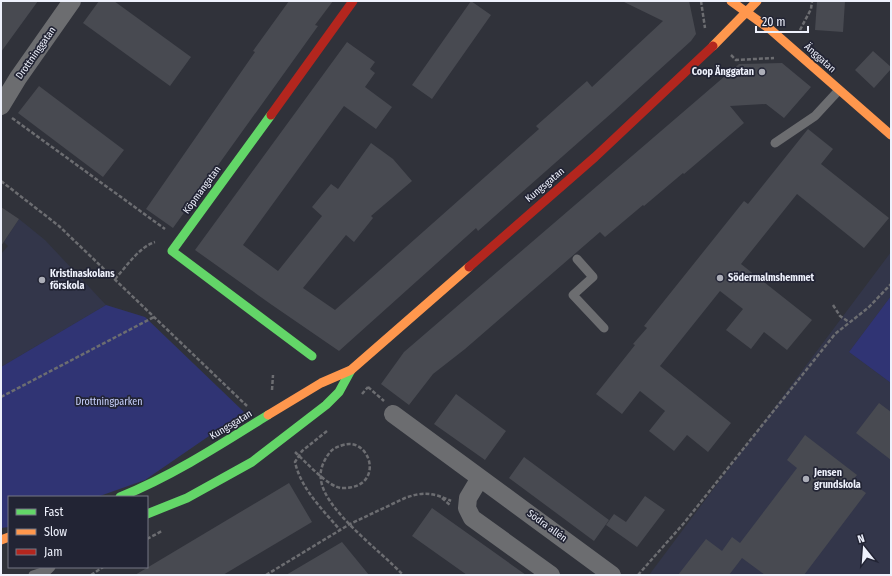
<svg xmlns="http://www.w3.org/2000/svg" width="892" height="576" font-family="'Fira Sans Condensed',sans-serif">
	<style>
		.built { fill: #33364a }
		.green { fill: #303474 }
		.building { fill: #484a51 }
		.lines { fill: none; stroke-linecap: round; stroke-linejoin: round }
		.path { stroke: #6c6d71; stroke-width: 2.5; stroke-dasharray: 4 2; stroke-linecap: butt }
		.lane { stroke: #6c6d70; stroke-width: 9 }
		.street { stroke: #6c6d70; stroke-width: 18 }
		.fast { stroke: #63d668; stroke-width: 9 }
		.slow { stroke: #ff974d; stroke-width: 9 }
		.jam { stroke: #b3261e; stroke-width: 9 }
		.poi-dot { fill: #acaeb8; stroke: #222434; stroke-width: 1.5 }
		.labels { text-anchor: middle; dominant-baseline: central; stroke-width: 3.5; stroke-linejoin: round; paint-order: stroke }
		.street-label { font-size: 10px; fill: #eef1fc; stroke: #222434 }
		.poi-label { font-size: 10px; font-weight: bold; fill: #eef1fc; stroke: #222434; text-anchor: start }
		.park-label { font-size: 10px; fill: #c8d1fd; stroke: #222434 }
	</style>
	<rect width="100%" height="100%" fill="#30323a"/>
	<path class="built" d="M19 219 45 240 106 305 1 367V254L8 246 4 242Z
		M891 252V296L849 352 891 383V575H649Z"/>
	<path class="green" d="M891 296V383L849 352Z
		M106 305 145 317 244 412 145 480 97 497H9V527L1 528V367Z"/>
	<path class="building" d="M1 1H38L1 52Z
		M99 1H114L191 57 170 86 83 23Z
		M289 1H333L315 25 318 26 173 228 146 209 255 52 253 51Z
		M471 1 491 15 432 99 412 85Z
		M622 1H689L696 34 691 41 614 111 478 231 476 228 339 351 272 305 195 250 347 42 375 62 370 69 375 73 365 87 392 107 376 129 344 106 243 245 278 271 322 216 312 207 331 184 338 189 371 143 393 159 412 181 371 216 373 218 354 242 346 235 303 288 335 310 539 129 536 126 587 81 592 87 663 21Z
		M817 1H845L843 32 815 30Z
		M873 51 891 67V69L874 88 855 70Z
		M782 63 811 87 784 118 766 104 730 106 744 123 684 174 683 173 644 206 643 205 605 237 600 232 465 349 433 374 409 405 381 384 404 352 739 64Z
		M39 86 124 150 103 177 18 113Z
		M808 129 833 149 821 164 889 218 864 248 797 194 741 264 812 320 787 350 764 332 751 349 726 330 743 309 720 291 660 366 731 423 708 452 687 435 674 451 649 431 665 411 640 391 622 414 596 394 635 345 633 344 647 328 644 326 744 201 748 204Z
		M1 207 19 219 1 246Z
		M456 394 506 431 485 460 434 424Z
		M879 403 891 412V460L856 433Z
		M805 435 857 475 851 482 866 493 804 575H765L742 558 729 575H678L706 539 722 551 732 537 740 543 797 468 787 460Z
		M524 457 609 520 594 541 509 478Z
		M289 483 312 522 223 575H135Z
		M645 496 665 510 637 547 606 525 614 514 626 522Z
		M432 508 526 575H467L412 536Z
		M342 542 369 575H286Z"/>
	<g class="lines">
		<path class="path" d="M701 1 705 28
			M800 30 811 9 812 1
			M731 55 736 60 774 58
			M12 118 165 229
			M1 181 59 226 247 406
			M115 279C126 267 139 247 155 242
			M833 305 840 316 849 322
			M368 387 384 401
			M272 390 273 375
			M362 394 368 387
			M1 397 154 317
			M327 431 302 451 295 462C301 489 323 510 340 530
			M295 452C305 461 329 488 342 488 386 489 371 436 343 445 337 447 334 448 330 452 324 460 319 470 321 480 325 511 381 551 403 575
			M442 498 450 505
			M147 539 162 531
			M91 575 103 567
			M266 575 350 524 405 498C424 491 434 493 451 501
			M638 575 684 523 835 334 869 307 891 284"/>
		<path class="lane" d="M775 143 815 116 839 90
			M577 259 593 277 573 295 604 328
			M33 575 48 570 51 567"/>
		<path class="street" d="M1 106 18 78 72 1
			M393 414 612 575
			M480 478 468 498 467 508 472 518 551 575"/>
		<path class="fast" d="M271 115 172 251 312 356
			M120 497C172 476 220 445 268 415
			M147 514 187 498 252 462 326 405 339 392 351 370"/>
		<path class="slow" d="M731 1 771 30 891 135
			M713 46 757 1
			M268 415 321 383 351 370 469 267
			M1 540 9 537"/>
		<path class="jam" d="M271 115 353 1
			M469 267 595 157 713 46"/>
	</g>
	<g class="poi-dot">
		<circle cx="762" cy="72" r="4"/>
		<circle cx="720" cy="278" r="4"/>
		<circle cx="42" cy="280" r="4"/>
		<circle cx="806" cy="479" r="4"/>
	</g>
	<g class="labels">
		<g class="street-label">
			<text transform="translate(36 53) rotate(-55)">Drottninggatan</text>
			<text transform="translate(820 58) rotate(42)">Änggatan</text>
			<text transform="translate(545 185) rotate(-40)">Kungsgatan</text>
			<text transform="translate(202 190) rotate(-54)">Köpmangatan</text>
			<text transform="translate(231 425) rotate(-31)">Kungsgatan</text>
			<text transform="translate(547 526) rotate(36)">Södra allén</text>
		</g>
		<g class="poi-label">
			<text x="754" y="72" text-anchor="end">Coop Änggatan</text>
			<text x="50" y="274">Kristinaskolans<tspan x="50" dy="12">förskola</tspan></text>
			<text x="728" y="278">Södermalmshemmet</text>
			<text x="814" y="473">Jensen<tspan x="814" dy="12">grundskola</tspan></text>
		</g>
		<g class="park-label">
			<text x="109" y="402">Drottningparken</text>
		</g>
	</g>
	<rect width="892" height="576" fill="none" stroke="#eef1fc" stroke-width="4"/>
	<rect x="8" y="496" width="140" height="72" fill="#222434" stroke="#747684"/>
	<rect x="16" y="509" width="20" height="6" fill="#63d668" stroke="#747684"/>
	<text x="44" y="516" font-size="12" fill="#eef1fc">Fast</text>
	<rect x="16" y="529" width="20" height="6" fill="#ff974d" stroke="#747684"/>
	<text x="44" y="536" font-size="12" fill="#eef1fc">Slow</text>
	<rect x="16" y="549" width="20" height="6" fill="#b3261e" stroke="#747684"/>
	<text x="44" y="556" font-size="12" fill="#eef1fc">Jam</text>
	<g transform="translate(864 548) rotate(343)" stroke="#222434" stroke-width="3" paint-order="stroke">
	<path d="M0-3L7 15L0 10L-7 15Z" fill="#eef1fc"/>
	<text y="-6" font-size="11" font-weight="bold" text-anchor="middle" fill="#eef1fc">N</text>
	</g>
	<path d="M756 26v6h52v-6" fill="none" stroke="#eef1fc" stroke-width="2"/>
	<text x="762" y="26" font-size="12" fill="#eef1fc" stroke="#222434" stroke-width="3" paint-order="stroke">20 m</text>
</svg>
